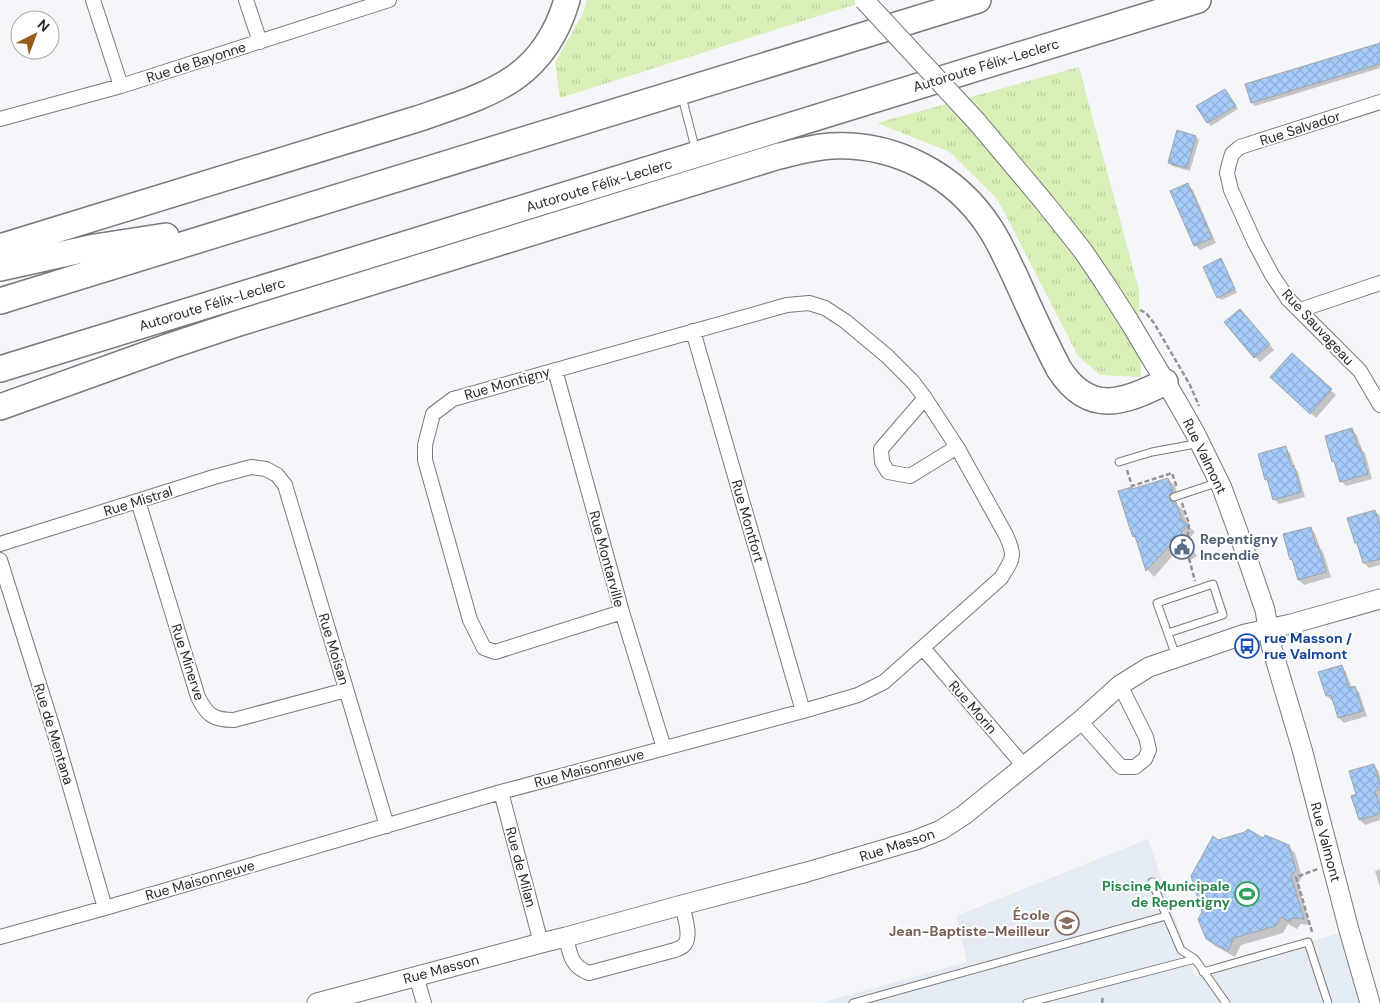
<svg xmlns="http://www.w3.org/2000/svg" width="1380" height="1003" font-family="'DM Sans',sans-serif">
	<style>
		.built { fill: #e4ebf3 }
		.grass { fill: url(#grass-tufts) }
		.shadow { fill: #0003 }
		.building { fill: url(#building-cross-hatch); stroke: #a2a4a6 }
		.lines { fill: none; stroke-linecap: round; stroke-linejoin: round }
		.lane-casing { stroke: #787a7b; stroke-width: 9 }
		.street-casing { stroke: #787a7b; stroke-width: 16 }
		.secondary-casing { stroke: #787a7b; stroke-width: 21 }
		.highway-casing { stroke: #787a7b; stroke-width: 28 }
		.path { stroke: #939496; stroke-width: 2.5; stroke-dasharray: 5 2.5; stroke-linecap: butt }
		.lane { stroke: #fff; stroke-width: 7 }
		.street { stroke: #fff; stroke-width: 14 }
		.secondary { stroke: #fff; stroke-width: 19 }
		.highway { stroke: #fff; stroke-width: 25 }
		.secondary-bridge-casing { stroke: #787a7b; stroke-width: 21; stroke-linecap: butt }
		.secondary-bridge { stroke: #fff; stroke-width: 19 }
		.labels { text-anchor: middle; dominant-baseline: central; stroke-width: 4; stroke-linejoin: round; paint-order: stroke }
		.street-label { font-size: 14px; fill: #2a2b2b; stroke: #fff }
		.service-label { font-size: 14px; font-weight: bold; fill: #4e5e75; stroke: #fff; text-anchor: start }
		.transit-label { font-size: 14px; font-weight: bold; fill: #164399; stroke: #fff; text-anchor: start }
		.leisure-label { font-size: 14px; font-weight: bold; fill: #27864d; stroke: #fff; text-anchor: end }
		.education-label { font-size: 14px; font-weight: bold; fill: #785e54; stroke: #fff; text-anchor: end }
	</style>
	<defs>
		<pattern id="grass-tufts" width="24" height="20" patternUnits="userSpaceOnUse" patternTransform="scale(1.25)"><rect width="24" height="20" fill="#d8f0b7"/><path d="M3 7l-1-3M5 7V3M7 7l1-3M15 17l-1-3M17 17v-4M19 17l1-3" fill="none" stroke="#bace9e"/></pattern>
		<pattern id="building-cross-hatch" width="8" height="8" patternUnits="userSpaceOnUse" patternTransform="scale(1.25)"><rect width="8" height="8" fill="#a5cbf8"/><path d="M0 0l8 8M0 8l8-8" fill="none" stroke="#8eaed5"/></pattern>
	</defs>
	<rect width="100%" height="100%" fill="#f5f6f9"/>
	<path class="built" d="M1148 839 1195 977 1349 930 1370 1003H820L967 962 956 916Z"/>
	<path class="grass" d="M586 0H869L560 98 555 63 584 11Z
		M1079 67 1139 290 1141 377 1100 375 1078 356 998 200 950 152 877 123Z"/>
	<path class="shadow" d="M1380 44V68L1255 106 1252 103 1246 85Z
		M1225 90 1238 109 1211 126 1208 123Z
		M1196 137 1199 140 1190 171 1172 166 1169 162Z
		M1188 185 1193 190 1216 243 1200 250 1195 245Z
		M1221 260 1224 263 1237 293 1221 300 1218 297Z
		M1245 315 1274 350 1260 362 1255 357Z
		M1292 355 1336 395 1316 418 1277 382Z
		M1352 430 1357 435 1362 450 1365 453 1372 479 1346 486 1341 481 1336 464 1333 461Z
		M1285 448 1290 453 1295 468 1298 472 1305 497 1279 504 1274 499 1269 482 1266 479Z
		M1168 479 1175 486 1179 499 1175 503 1183 510 1187 525 1195 532 1187 541 1197 556 1189 561 1180 552 1178 554 1176 552 1154 577 1148 570 1138 540 1134 536 1133 490Z
		M1375 511 1380 516V565L1369 568 1364 563 1359 545 1356 542Z
		M1310 528 1315 533 1320 548 1323 552 1331 577 1304 585 1299 580 1294 562 1291 559Z
		M1341 666 1346 672 1352 688 1354 687 1359 692 1367 716 1344 723 1339 718 1334 700 1332 701 1327 696Z
		M1373 765 1378 770 1380 776V820L1365 825 1360 820 1358 795Z
		M1263 840 1288 846 1295 853 1302 877 1298 884 1310 925 1301 924 1297 929 1288 924 1283 933 1241 945 1235 957 1215 946 1207 939 1204 912 1218 841Z
		M1380 869V888L1375 871Z"/>
	<path class="building" d="M1380 43V64L1251 103 1245 84Z
		M1225 89 1236 106 1207 123 1196 106Z
		M1177 130 1196 136 1187 168 1168 163Z
		M1188 183 1212 238 1194 246 1170 191Z
		M1221 258 1235 289 1217 298 1203 267Z
		M1240 309 1270 344 1254 358 1224 322Z
		M1292 353 1332 389 1310 414 1270 377Z
		M1352 428 1358 448 1360 447 1368 474 1340 482 1334 461 1332 462 1325 436Z
		M1286 446 1291 466 1294 465 1301 492 1273 500 1267 479 1265 480 1258 454Z
		M1168 478 1173 492 1169 495V499L1172 502H1176L1182 521 1189 524 1181 533 1191 548 1181 555 1174 544 1171 548 1169 546 1146 571 1135 536 1133 537 1130 529 1118 491 1132 487V489Z
		M1375 510 1380 526V559L1363 563 1357 543H1355L1347 518Z
		M1311 527 1316 546 1318 545 1326 572 1298 580 1292 559 1290 560 1283 534Z
		M1342 665 1349 688 1355 686 1363 711 1338 718 1331 695 1326 696 1318 672Z
		M1374 764 1380 785V789L1375 791 1380 806V814L1359 820 1351 796 1356 794 1349 771Z
		M1248 829 1263 838 1265 835 1289 845 1296 870 1291 876 1304 919 1293 918 1290 922 1281 917 1276 926 1234 938 1228 951 1206 939 1198 919 1202 912 1191 876 1213 836 1218 840 1245 832Z"/>
	<g class="lines">
		<g class="lane-casing">
			<path id="lane" d="M682 97 696 151
				M1119 462 1152 452 1190 445 1198 442
				M1174 497 1219 482
				M1168 633 1223 615 1213 584 1157 603 1176 656
				M1152 882 1181 950 1195 959 1226 1003
				M1203 972 1308 942 1328 1003
				M853 1003 1166 916
				M1027 1003 1195 959"/>
		</g>
		<g class="street-casing">
			<path id="street" d="M93 0 121 86
				M246 0 260 42
				M1380 102 1240 147 1232 154 1229 164 1227 173 1231 190 1255 243 1272 275 1288 299 1360 371 1380 405
				M0 119 121 86 389 0
				M1300 310 1380 283
				M693 331 803 711
				M555 370 622 612 664 748
				M925 398 881 449 882 462 888 472 910 476 957 447
				M138 501 198 697C207 715 213 720 234 720L346 690
				M0 544 214 477 251 467 266 469 277 475 285 485 387 826
				M0 560 56 738 105 908
				M923 648 1024 766
				M1080 721 1121 767H1135L1145 759 1149 750 1146 737 1120 685
				M501 792 541 943
				M0 937 105 908 501 792 803 711 858 695 884 682 1001 578C1013 558 1016 557 1006 535L957 447 925 398 913 382 887 356 845 321 825 308 809 303 787 305 453 399 433 414 425 445V460L470 620 484 648 495 652 622 612
				M566 937C570 955 571 966 589 973L675 950C675 950 682 947 683 946 693 938 684 915 682 905
				M416 976 424 1003"/>
		</g>
		<g class="secondary-casing">
			<path id="secondary" d="M977 122 1045 203 1083 251 1104 282 1129 321 1178 403 1195 433 1222 488 1241 540 1265 610 1271 645 1302 749 1349 930 1370 1003
				M317 1003 541 943 566 937 682 905 807 872 916 840 941 830 964 815 1080 721 1120 685 1149 667 1245 634 1291 624 1380 599"/>
		</g>
		<g class="highway-casing">
			<path id="highway" d="M0 247 417 119C490 94 543 81 567 0
				M0 268 95 247 166 236
				M0 301 978 0
				M0 369 1198 0
				M0 407 170 346 236 324 779 156C796 152 814 147 832 146 895 143 956 175 990 228 1000 243 1007 260 1015 276 1029 307 1043 339 1059 369 1089 416 1124 403 1165 382"/>
		</g>
		<path class="path" d="M1140 310 1146 313 1154 323 1190 385 1199 406
			M1127 470 1132 486 1172 473 1177 488
			M1182 503 1189 524 1187 542
			M1187 551 1195 581
			M1312 932 1296 877 1318 869
			M1102 1003 1103 996"/>
		<use href="#lane" class="lane"/>
		<use href="#street" class="street"/>
		<use href="#secondary" class="secondary"/>
		<use href="#highway" class="highway"/>
		<g class="secondary-bridge-casing">
			<path id="secondary-bridge" d="M864 0 977 122"/>
		</g>
		<use href="#secondary-bridge" class="secondary-bridge"/>
	</g>
	<defs>
		<g id="civic-ring" transform="scale(1.25)"><circle r="9.5" fill="#fff" stroke="#5c6f8a" stroke-width="1.5"/><path d="M-.6-6.5H3V-4.5H.6V-3L4-1V1h2V6H-6V1h2V-1L-.6-3ZM-1.2 2.5V6h2.4V2.5Z" fill="#5c6f8a"/></g>
		<g id="bus-ring" transform="scale(1.25)"><circle r="9.5" fill="#fff" stroke="#1a4fb4" stroke-width="1.5"/><path d="M-5-6H5V4H4V6H2V4H-2V6H-4V4H-5ZM-3.5-4V0h7V-4ZM-3.5 1.2v1.5H-2V1.2ZM2 1.2v1.5H3.5V1.2Z" fill="#1a4fb4"/></g>
		<g id="stadium-ring" transform="scale(1.25)"><circle r="9.5" fill="#fff" stroke="#2e9e5b" stroke-width="1.5"/><path d="M0-5a6.5 5 0 1 0 0 10a6.5 5 0 1 0 0-10ZM-3.5-1.8h7v3.6h-7Z" fill="#2e9e5b"/></g>
		<g id="school-ring" transform="scale(1.25)"><circle r="9.5" fill="#fff" stroke="#8d6e63" stroke-width="1.5"/><path d="M0-5L7-2L0 1L-7-2ZM-4 1L0 2.5L4 1V4Q0 6-4 4Z" fill="#8d6e63"/></g>
	</defs>
	<g fill-rule="evenodd">
		<use href="#civic-ring" x="1182" y="547"/>
		<use href="#bus-ring" x="1247" y="646"/>
		<use href="#stadium-ring" x="1247" y="894"/>
		<use href="#school-ring" x="1067" y="923"/>
	</g>
	<g class="labels">
		<g class="street-label">
			<text transform="translate(196 62) rotate(-18)">Rue de Bayonne</text>
			<text transform="translate(986 65) rotate(-17)">Autoroute Félix-Leclerc</text>
			<text transform="translate(1300 128) rotate(-18)">Rue Salvador</text>
			<text transform="translate(599 185) rotate(-17)">Autoroute Félix-Leclerc</text>
			<text transform="translate(212 304) rotate(-17)">Autoroute Félix-Leclerc</text>
			<text transform="translate(1318 327) rotate(47)">Rue Sauvageau</text>
			<text transform="translate(507 383) rotate(-16)">Rue Montigny</text>
			<text transform="translate(1205 456) rotate(64)">Rue Valmont</text>
			<text transform="translate(138 501) rotate(-17)">Rue Mistral</text>
			<text transform="translate(748 521) rotate(74)">Rue Montfort</text>
			<text transform="translate(607 559) rotate(75)">Rue Montarville</text>
			<text transform="translate(334 649) rotate(73)">Rue Moisan</text>
			<text transform="translate(188 662) rotate(72)">Rue Minerve</text>
			<text transform="translate(973 707) rotate(49)">Rue Morin</text>
			<text transform="translate(54 734) rotate(73)">Rue de Mentana</text>
			<text transform="translate(589 768) rotate(-15)">Rue Maisonneuve</text>
			<text transform="translate(1326 842) rotate(75)">Rue Valmont</text>
			<text transform="translate(897 845) rotate(-18)">Rue Masson</text>
			<text transform="translate(521 867) rotate(75)">Rue de Milan</text>
			<text transform="translate(200 880) rotate(-16)">Rue Maisonneuve</text>
			<text transform="translate(441 969) rotate(-15)">Rue Masson</text>
		</g>
		<g class="service-label">
			<text x="1200" y="539">Repentigny<tspan x="1200" dy="16">Incendie</tspan></text>
		</g>
		<g class="transit-label">
			<text x="1264" y="638">rue Masson /<tspan x="1264" dy="16">rue Valmont</tspan></text>
		</g>
		<g class="leisure-label">
			<text x="1230" y="886">Piscine Municipale<tspan x="1230" dy="16">de Repentigny</tspan></text>
		</g>
		<g class="education-label">
			<text x="1050" y="915">École<tspan x="1050" dy="16">Jean-Baptiste-Meilleur</tspan></text>
		</g>
	</g>
	<g transform="translate(35 35) rotate(42)"><circle r="24" fill="#ffffff" stroke="#aaaaaa"/>
	<path d="M0-4L9 19L0 12L-9 19Z" fill="#985c1d"/>
	<text y="-8" font-size="14" font-weight="bold" text-anchor="middle" fill="#2a2b2b">N</text>
	</g>
</svg>
